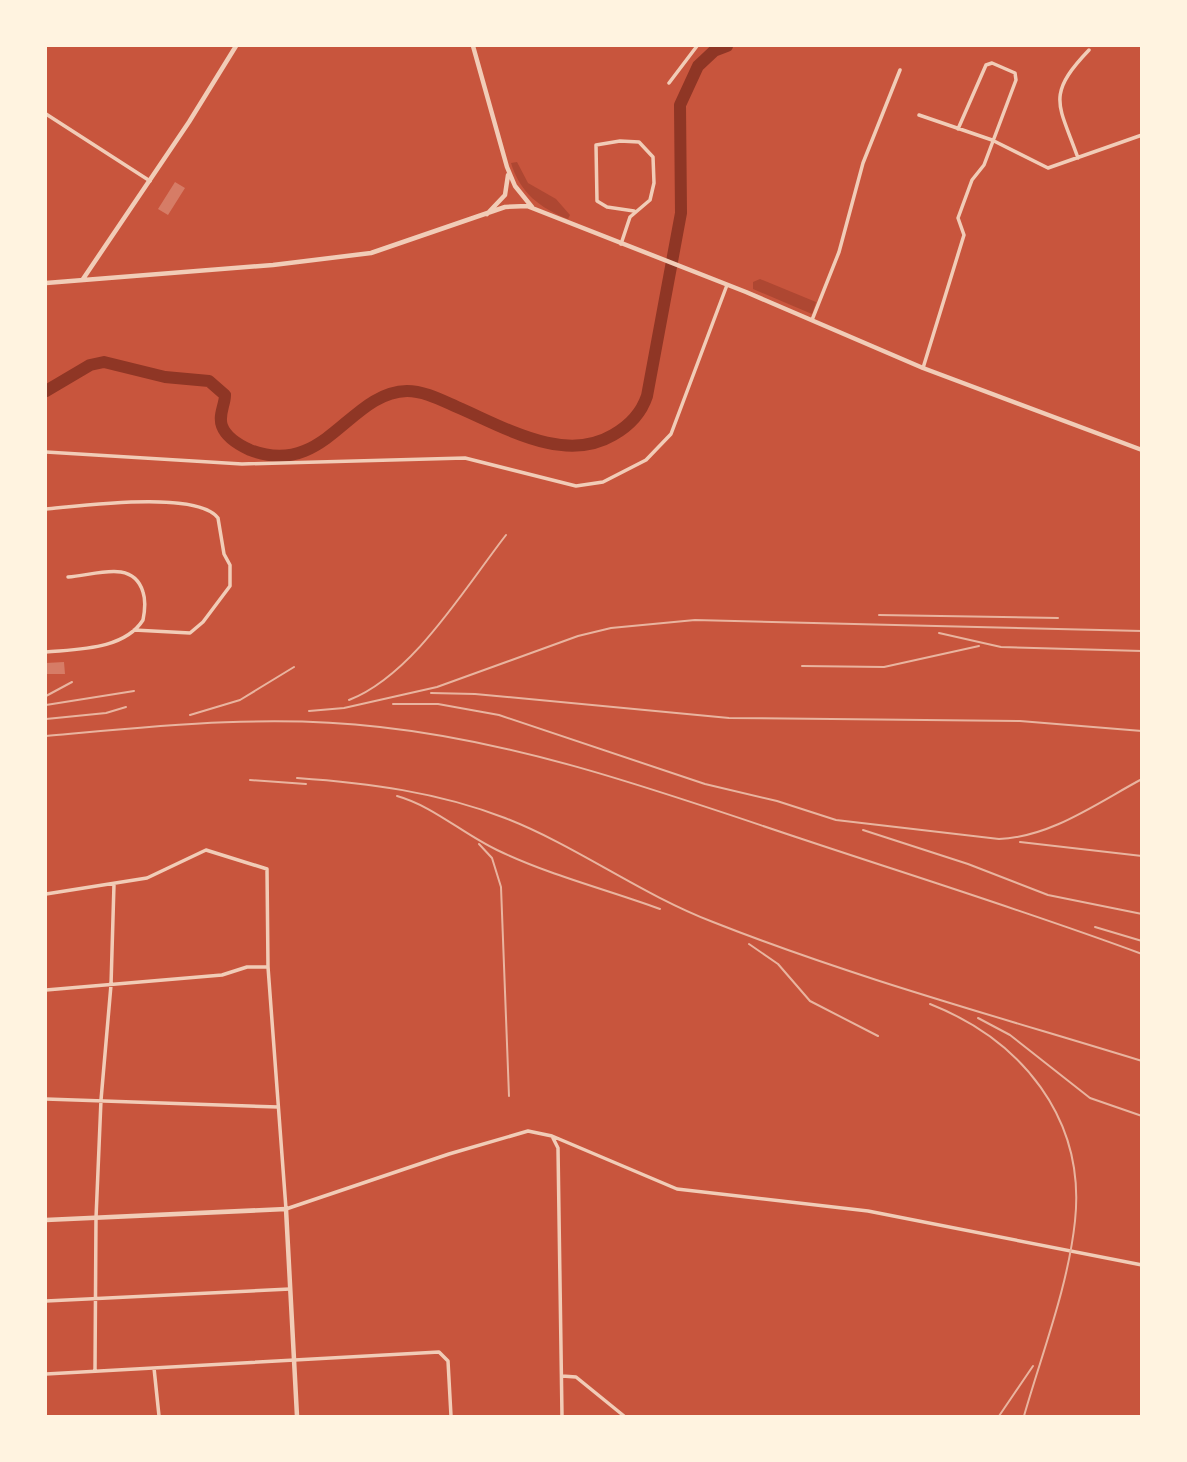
<svg xmlns="http://www.w3.org/2000/svg" width="1187" height="1462" font-family="Georgia,serif">
	<style>
		.green { fill: #ae4732 }
		.lines { fill: none; stroke-linecap: round; stroke-linejoin: round }
		.river { stroke: #8f3625; stroke-width: 12 }
		.building { fill: #d67c66 }
		.minor { stroke: #f1ccb7; stroke-width: 3.5 }
		.tertiary { stroke: #f1ccb7; stroke-width: 4.5 }
		.rail { stroke: #e9b49f; stroke-width: 2 }
	</style>
	<rect width="100%" height="100%" fill="#c8553d"/>
	<path class="green" d="M517 162 528 183 556 199 570 215 568 219C540 208 520 193 511 163Z
		M760 279 816 302 812 314 753 289V282Z"/>
	<g class="lines">
		<path class="river" d="M46 391 90 365 104 362 165 377 209 381 225 395C225 405 218 415 222 426 226 437 239 445 250 450 325 479 349 392 407 391 424 391 441 400 457 407 504 427 564 464 613 435 629 426 641 414 647 396L681 213 680 105 698 66 714 51 727 46"/>
	</g>
	<path class="building" d="M175 182 185 188 168 215 158 209Z
		M64 662 65 674H46V663Z"/>
	<g class="lines">
		<path class="minor" d="M669 83 697 46
			M46 114 150 181
			M919 115 992 140 1048 168 1142 135
			M1078 158C1059 104 1045 96 1089 50
			M621 244 630 217 650 200 654 183 653 157 639 142 620 141 596 145 597 201 607 207 634 211
			M812 320 839 252 863 163 900 70
			M923 368 964 235 958 218 972 180 984 165 1016 80 1015 73 992 63 986 65 958 129
			M46 452 242 464 465 458 576 486 603 482 646 460 671 434 727 285
			M46 509C80 506 197 490 218 518L224 554 230 565V586L203 622 190 633 134 630
			M46 652C77 649 124 650 143 620 145 610 146 601 143 592 133 558 93 576 68 577
			M46 894 147 878 206 850 267 869 268 967 286 1209 449 1154 528 1131 552 1136 677 1189 868 1211 1142 1265
			M46 990 222 975 247 967H268
			M46 1099 278 1107
			M553 1138 558 1148 562 1416
			M46 1301 290 1289
			M154 1368 159 1416
			M95 1371 96 1218 101 1100 111 985 114 884
			M46 1374 439 1352 448 1361 451 1416
			M562 1376 576 1377 624 1416"/>
		<path class="tertiary" d="M473 46 507 167 515 186 532 207
			M487 214 505 195 508 175
			M83 279 189 122 236 46
			M46 283 273 265 371 253 505 207 527 206 746 292 923 368 1142 450
			M46 1220 286 1209 297 1416"/>
		<path class="rail" d="M879 615 1058 618
			M939 633 1001 647 1142 651
			M802 666 884 667 979 646
			M431 693 475 694 729 718 1020 721 1142 731
			M46 696 72 682
			M349 700C413 675 464 589 506 535
			M393 704H438L499 715 705 784 777 801 836 820 999 839C1051 837 1097 803 1142 779
			M46 705 134 691
			M309 711 344 708 437 687 578 636 611 628 695 620 1142 631
			M190 715 240 700 294 667
			M46 719 106 713 126 707
			M46 736C157 726 268 714 380 727 526 743 664 793 802 839 916 877 1029 912 1142 954
			M297 778C368 783 438 792 505 818 577 846 640 894 713 922 852 977 999 1017 1142 1061
			M250 780 306 784
			M397 796C433 806 463 834 497 850 549 875 605 889 660 909
			M863 830 968 864 1048 895 1142 914
			M1020 842 1142 856
			M479 844 492 858 501 887 509 1096
			M1095 927 1142 941
			M749 944 778 964 810 1001 878 1036
			M930 1004C1021 1040 1086 1118 1075 1221 1068 1287 1042 1353 1024 1416
			M978 1018 1010 1035 1090 1098 1142 1116
			M999 1416 1033 1366"/>
	</g>
	<rect width="1187" height="1462" fill="none" stroke="#fff3e0" stroke-width="94"/>
</svg>
